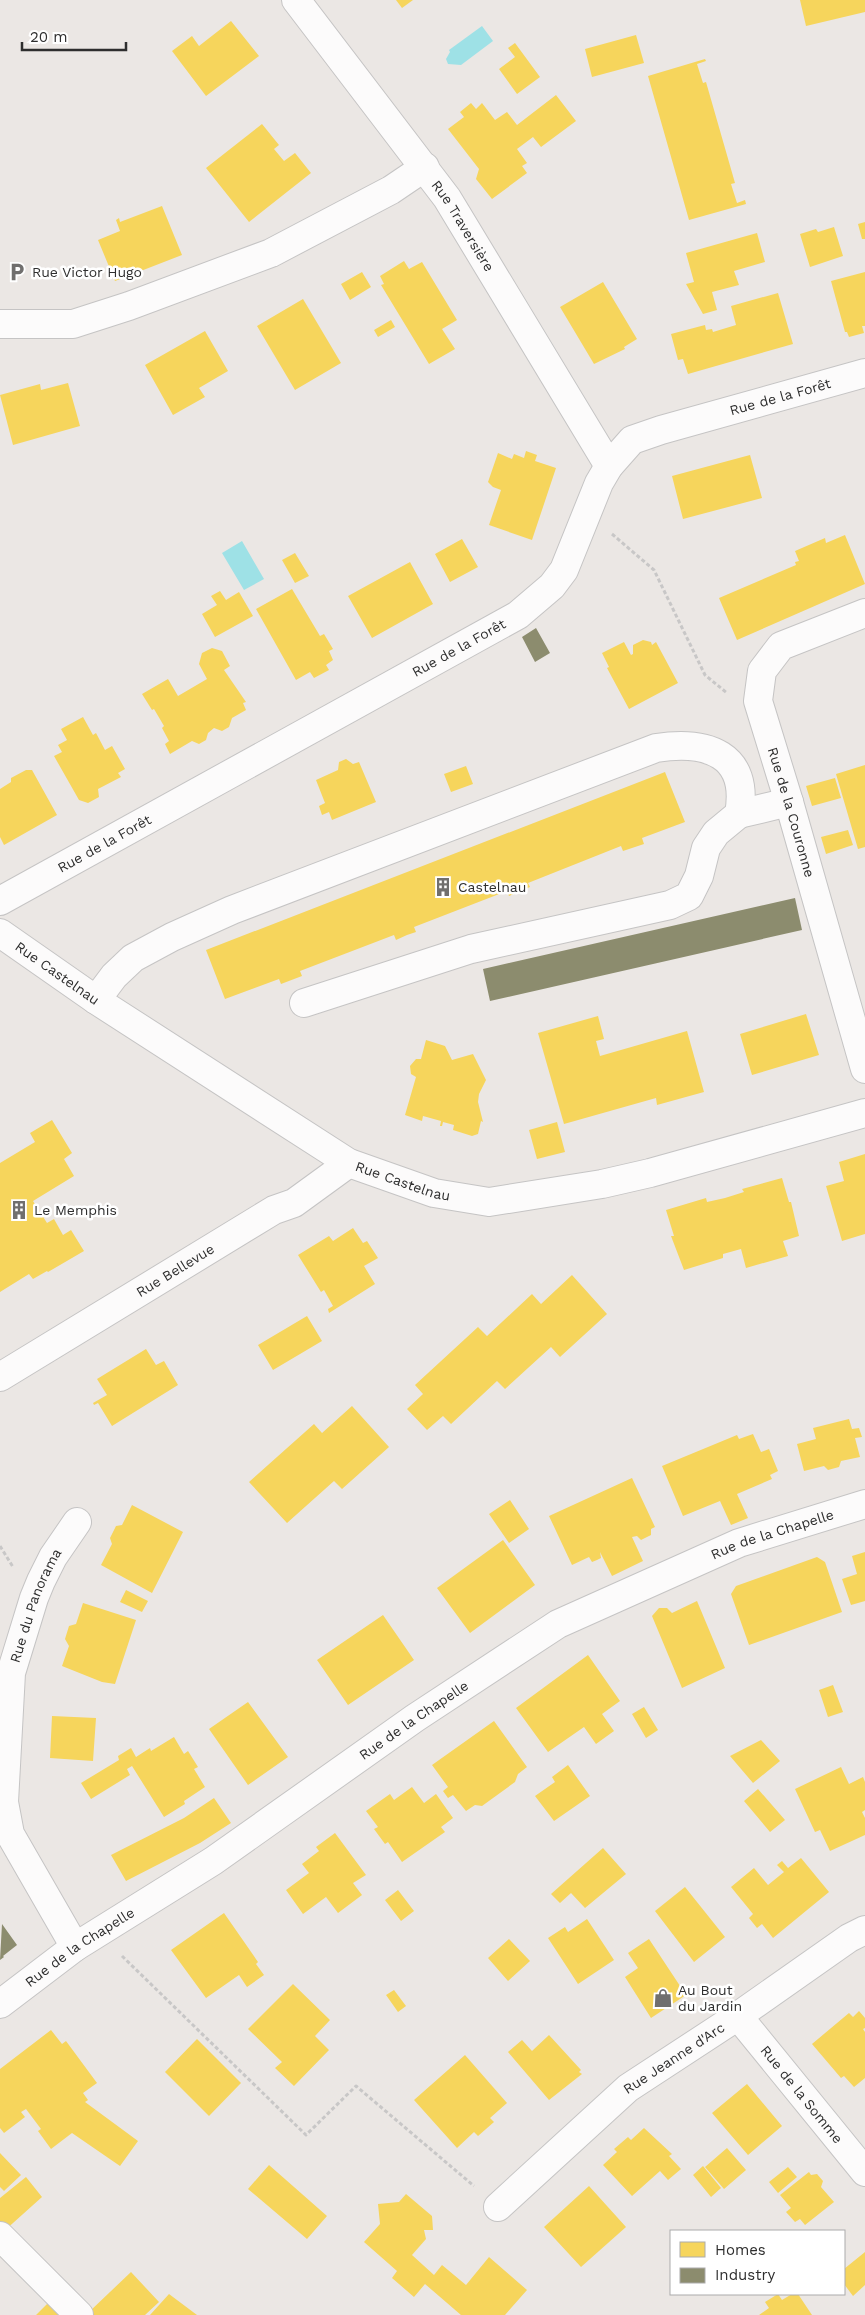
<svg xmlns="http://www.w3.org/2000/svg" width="865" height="2315" font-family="'Work Sans',sans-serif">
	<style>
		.water { fill: #9ee1e6 }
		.homes { fill: #f6d55c }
		.industry { fill: #8c8c6e }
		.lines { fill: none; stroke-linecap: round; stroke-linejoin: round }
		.minor-casing { stroke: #c5c4c4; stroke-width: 30 }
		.path { stroke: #c8c7c7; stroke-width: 3; stroke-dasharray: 4 2.5; stroke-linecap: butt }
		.minor { stroke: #fcfbfb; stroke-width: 28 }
		.labels { text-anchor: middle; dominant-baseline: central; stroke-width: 5; stroke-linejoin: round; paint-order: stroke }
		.street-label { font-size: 14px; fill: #2e2e2e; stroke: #fff }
		.poi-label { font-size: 14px; fill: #2e2e2e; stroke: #fff; text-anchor: start }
	</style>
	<rect width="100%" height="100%" fill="#ebe7e4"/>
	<path class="water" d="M482 26 493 41 461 65 448 64 446 59 450 52 449 50Z
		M242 541 264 579 244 590 222 553Z"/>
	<path class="homes" d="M396 0H413L402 8Z
		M800 0H865V12L806 26Z
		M231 21 259 56 206 96 172 51 192 36 199 46Z
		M636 35 644 63 592 77 585 49Z
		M515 43 540 77 517 94 499 69 515 57 508 48Z
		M705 59 706 61 697 64 703 83 706 82 735 183 731 184 737 203 745 200 746 204 689 220 648 76Z
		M556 95 576 121 541 147 533 137 517 149 527 163 522 166 527 173 492 199 476 179 479 169 448 129 464 117 460 112 471 103 476 109 482 103 495 120 507 112 517 125Z
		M262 124 279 145 274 149 284 161 295 153 311 173 249 222 206 168Z
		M162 206 182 255 115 281 98 240 120 231 116 220 119 218 120 222Z
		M865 222V239H862L858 224Z
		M834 227 843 256 810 267 800 234 816 229 818 232Z
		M757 233 765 262 734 271 739 285 712 292 717 310 703 314 686 284 694 282 686 253Z
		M404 261 409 269 422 262 457 320 442 329 455 349 429 364 381 285 384 284 380 276Z
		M362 272 371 287 350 300 341 284Z
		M865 272V326H862L864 333 849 337 847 332H845L831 281Z
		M603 282 637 339 624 347 625 349 594 364 560 307Z
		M778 293 793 344 688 374 683 359 678 360 671 334 705 325 706 330 712 329 713 332 736 325 731 306Z
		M303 299 341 363 295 390 257 326Z
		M391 320 395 327 378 337 374 330Z
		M205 331 228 371 199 388 205 397 173 415 145 365Z
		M68 383 80 426 13 445 0 395 40 384 41 390Z
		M526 451 537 455 535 461 556 468 532 540 489 525 501 490 493 487 488 482 498 453 512 459 514 454 524 458Z
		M750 455 762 498 683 519 672 476Z
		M845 535 865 584 737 640 719 598 796 565 795 562 799 561 795 551 825 538 826 543Z
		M462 539 478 567 450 582 435 554Z
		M295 553 309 576 295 583 282 560Z
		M410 562 433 604 372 638 348 596Z
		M292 589 320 636 324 634 333 649 329 651 333 660 326 665 329 670 314 678 310 672 296 680 256 609Z
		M220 591 226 600 239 592 253 616 215 637 202 614 217 605 211 596Z
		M643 640 651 642 652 645 656 642 678 683 629 709 607 668 609 667 602 653 624 642 631 655 633 654V645Z
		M212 648 222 651 230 666 224 670 246 702 243 703 246 710 232 718 229 727 222 731 214 728 208 733 206 740 199 744 192 741 170 754 165 744 169 741 162 728 164 726 154 709 152 710 142 694 168 679 178 696 207 679 199 664 202 653Z
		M83 717 93 735 96 733 105 750 112 746 125 769 118 773 121 777 98 789 99 797 88 803 79 800 54 756 62 752 58 745 67 740 61 729Z
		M346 759 353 764 359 762 376 802 332 820 329 812 322 815 319 806 325 803 316 780 338 770 339 762Z
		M865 765V847L858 849 836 774Z
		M466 766 473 784 451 792 444 774Z
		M26 770H32L57 815 4 845 0 837V789L11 782V778Z
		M665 772 685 822 642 838 644 844 623 851 621 846 528 883 530 887 509 896 507 891 414 927 416 932 407 935 396 940 394 935 300 971 302 976 281 984 279 979 225 999 206 950Z
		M835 778 841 798 812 806 806 786Z
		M848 830 853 845 826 854 821 837Z
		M806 1014 819 1055 752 1075 740 1034Z
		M598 1016 604 1039 596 1041 600 1056 687 1031 704 1092 657 1105 656 1098 564 1124 538 1033Z
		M426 1040 445 1046 452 1060 473 1054 486 1080 479 1094 478 1102 483 1122 481 1121 478 1134 472 1136 453 1130 454 1125 443 1122 442 1126H440L441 1121 423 1116 422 1121 405 1115 416 1077 411 1074 410 1066 416 1059H421Z
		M52 1120 72 1153 64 1159 74 1176 33 1201 47 1223 54 1219 63 1235 71 1230 84 1251 48 1272 47 1271 33 1279 29 1274 0 1292V1163L35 1142 30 1133Z
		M557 1122 565 1152 537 1159 529 1130Z
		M865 1154V1234L842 1241 826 1186 844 1181 839 1162Z
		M782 1178 789 1202H791L799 1236 783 1241 788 1256 746 1268 741 1249 723 1254V1258L684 1270 671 1236H674L666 1210 706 1198 707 1202 725 1198 744 1192 742 1189Z
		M353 1228 363 1243 367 1241 378 1258 364 1266 375 1284 329 1313 328 1309 333 1306 324 1290 321 1292 298 1255 329 1236 333 1241Z
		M572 1275 607 1314 560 1357 551 1347 505 1389 497 1381 451 1424 443 1416 427 1430 407 1409 423 1394 415 1385 478 1327 487 1336 532 1294 541 1304Z
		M307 1316 322 1341 273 1370 258 1345Z
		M146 1349 156 1365 164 1361 178 1385 112 1426 98 1403 94 1405 93 1403 107 1395 97 1379Z
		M352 1406 389 1447 342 1489 334 1481 287 1523 249 1482 314 1424 322 1433Z
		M849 1419 852 1429 859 1428 862 1437 855 1438 860 1457 841 1461 839 1467 828 1470 824 1466 804 1471 797 1444 816 1439 813 1428Z
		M753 1434 761 1452 769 1449 778 1471 770 1475 772 1479 737 1494 748 1518 731 1525 720 1501 683 1516 662 1466 737 1435 739 1439Z
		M632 1478 655 1527 651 1529V1535L641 1540 637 1536 632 1537 643 1561 612 1576 600 1552 601 1558 597 1560 592 1562 589 1557 572 1565 549 1516Z
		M510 1500 529 1529 509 1543 489 1514Z
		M132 1505 183 1532 152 1593 101 1565 112 1544 110 1538 116 1526 122 1525Z
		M503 1540 535 1585 470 1633 437 1588Z
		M865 1552V1601L851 1605 842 1579 857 1574 852 1556Z
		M817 1557 825 1562 842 1612 749 1645 731 1594 736 1586Z
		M126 1590 148 1601 142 1612 120 1602Z
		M697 1601 725 1668 682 1688 652 1616 659 1608H667L672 1613Z
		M83 1603 136 1620 115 1684 102 1682 62 1666 69 1646 65 1639 69 1626 76 1624Z
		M383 1615 414 1660 348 1705 317 1660Z
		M588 1655 620 1701 602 1714 614 1731 596 1744 584 1727 548 1752 516 1708Z
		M833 1685 843 1712 828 1717 819 1690Z
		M248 1702 288 1757 248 1785 209 1729Z
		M644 1707 658 1730 646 1738 632 1714Z
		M52 1716 96 1718 93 1761 50 1758Z
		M494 1721 527 1767 518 1774 515 1782 482 1806 475 1805 466 1811 453 1795 448 1798 443 1791 448 1787 432 1765Z
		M174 1737 184 1754 188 1751 198 1767 194 1769 205 1787 184 1801 185 1804 164 1817 132 1766 127 1769 130 1775 91 1799 81 1783 119 1760 118 1756 131 1748 136 1757 150 1748 151 1751Z
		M761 1740 780 1761 753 1783 730 1756Z
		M568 1765 590 1796 554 1821 535 1796 555 1782 552 1777Z
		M841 1767 849 1784 863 1777 865 1782V1810L862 1812 865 1818V1835L830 1851 820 1830 815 1832 795 1789Z
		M412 1787 424 1803 436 1794 453 1818 441 1827 445 1832 402 1862 388 1842 385 1844 374 1829 378 1827 366 1811 390 1794 394 1800Z
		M758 1789 785 1820 770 1832 744 1801Z
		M214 1798 231 1823 200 1843 126 1881 111 1855 184 1818Z
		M335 1833 366 1875 353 1883 362 1895 338 1913 326 1897 303 1914 286 1890 309 1873 302 1864 319 1851 316 1847Z
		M603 1848 626 1874 585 1908 571 1893 560 1903 551 1894Z
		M801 1858 829 1892 773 1938 762 1924 757 1928 749 1918 753 1914 731 1887 754 1868 768 1885 784 1872 777 1865 782 1861 788 1868Z
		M685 1887 725 1937 694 1962 655 1911Z
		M398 1890 414 1911 401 1921 385 1900Z
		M224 1913 258 1962 256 1964 264 1975 247 1987 239 1975 206 1998 171 1950Z
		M587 1919 614 1960 578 1984 548 1938 565 1927 568 1932Z
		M509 1939 530 1961 508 1981 488 1958Z
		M649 1939 686 1995 651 2018 625 1977 638 1968 628 1953Z
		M293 1984 330 2020 315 2036 329 2050 294 2086 275 2068 282 2062 248 2029Z
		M394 1990 406 2006 398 2012 386 1995Z
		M859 2011 865 2018V2028L863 2029 865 2032V2078L854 2087 844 2076 841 2078 812 2044 849 2013 853 2017Z
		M51 2030 62 2044 66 2041 97 2083 83 2093 88 2100 85 2102 138 2141 120 2166 72 2133 51 2149 38 2131 41 2129 26 2109 21 2112 25 2117 4 2133 0 2128V2069Z
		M549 2035 581 2070 579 2072 582 2074 549 2100 508 2052 522 2040 532 2051Z
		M197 2039 241 2083 209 2116 165 2072Z
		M465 2055 507 2103 490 2118 494 2122 478 2136 474 2132 457 2148 414 2100Z
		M747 2084 782 2126 748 2155 712 2113Z
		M644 2128 672 2154 669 2156 681 2169 668 2180 660 2171 632 2196 603 2165 617 2152 614 2149 628 2137 631 2140Z
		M727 2148 746 2170 724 2189 705 2167Z
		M0 2153 21 2175 4 2191 0 2187Z
		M269 2165 327 2216 307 2239 248 2189Z
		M703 2166 721 2188 711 2197 693 2175Z
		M788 2167 797 2177 778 2193 769 2182Z
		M809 2172 811 2175 817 2174 823 2181 821 2187 834 2202 805 2225 800 2219 795 2222 786 2212 791 2208 780 2195Z
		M26 2177 42 2197 3 2232 0 2229V2198Z
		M589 2186 626 2227 581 2267 544 2227Z
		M406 2194 432 2216 433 2230H424L426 2239 412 2255 434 2275 442 2265 466 2285 489 2257 527 2290 505 2315H461L425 2284 414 2297 392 2278 397 2271 364 2242 380 2224 378 2204 399 2202Z
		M865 2252V2285L853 2296 844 2284V2269Z
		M131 2272 159 2302 145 2315H92L89 2312Z
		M169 2294 197 2315H150Z
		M778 2294 782 2300 792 2294H798L812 2315H759L769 2308 765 2302Z
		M49 2302 61 2315H36Z"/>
	<path class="industry" d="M536 628 550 653 535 662 522 637Z
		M795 898 802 930 490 1001 483 969Z
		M2 1924 17 1945 3 1956 4 1957 0 1960Z"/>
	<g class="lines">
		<g class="minor-casing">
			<g id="minor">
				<path id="s1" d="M296 0 447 198 609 466"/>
				<path d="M0 324H73L129 306 271 253 391 190 425 167"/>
				<path id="s2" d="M865 613 781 646 762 671 758 701 789 802 865 1069"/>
				<path d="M739 814 789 802"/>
				<path id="s3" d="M0 901 518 615 552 586 564 570 599 483 609 466 632 440 661 430 865 373"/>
				<path id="s4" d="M0 933 96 1000 349 1163 434 1193 489 1202 602 1184 650 1173 865 1113"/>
				<path d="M96 1000 114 976 133 958 172 937 232 910 656 748C707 740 750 754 739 814L716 833 706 848 699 876 689 896 670 905 471 949 304 1003"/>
				<path id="s5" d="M0 1377 274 1210 294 1203 349 1163"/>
				<path id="s6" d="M75 1947 10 1834 4 1802 11 1673 34 1598 41 1581 53 1557 77 1522"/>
				<path id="s7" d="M0 2004 75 1947 213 1861 415 1718 558 1624 739 1543 865 1504"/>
				<path id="s8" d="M738 2016 865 2172"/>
				<path id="s9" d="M498 2207 628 2088 738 2016 849 1938 865 1930"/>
				<path d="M0 2236 79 2315"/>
			</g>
		</g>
		<path class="path" d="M612 534 654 570 705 675 727 693
			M0 1546 13 1567
			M122 1956 306 2135 356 2086 474 2186"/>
		<use href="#minor" class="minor"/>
	</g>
	<defs>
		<g id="parking-bare" transform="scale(1.5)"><path d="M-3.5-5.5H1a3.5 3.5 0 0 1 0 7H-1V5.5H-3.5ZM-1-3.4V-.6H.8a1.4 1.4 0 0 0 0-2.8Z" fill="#706f6e" stroke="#fff" stroke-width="2.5" paint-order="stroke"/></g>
		<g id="building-bare" transform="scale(1.5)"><path d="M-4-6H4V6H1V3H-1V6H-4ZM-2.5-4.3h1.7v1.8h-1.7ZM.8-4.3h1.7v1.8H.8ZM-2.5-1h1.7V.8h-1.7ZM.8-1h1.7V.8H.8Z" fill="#706f6e" stroke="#fff" stroke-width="2.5" paint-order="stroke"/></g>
		<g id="shop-bare" transform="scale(1.5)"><path d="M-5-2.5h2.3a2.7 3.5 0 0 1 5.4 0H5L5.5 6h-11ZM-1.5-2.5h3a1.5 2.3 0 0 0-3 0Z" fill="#706f6e" stroke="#fff" stroke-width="2.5" paint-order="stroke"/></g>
	</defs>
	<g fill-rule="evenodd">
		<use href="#parking-bare" x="17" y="272"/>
		<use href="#building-bare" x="443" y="887"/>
		<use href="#building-bare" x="19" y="1210"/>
		<use href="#shop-bare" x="663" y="1998"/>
	</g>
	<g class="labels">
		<g class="street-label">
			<text stroke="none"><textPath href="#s1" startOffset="281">Rue Traversière</textPath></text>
			<text stroke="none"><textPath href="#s3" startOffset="959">Rue de la Forêt</textPath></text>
			<text stroke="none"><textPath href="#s3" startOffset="524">Rue de la Forêt</textPath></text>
			<text stroke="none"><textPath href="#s2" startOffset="268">Rue de la Couronne</textPath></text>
			<text stroke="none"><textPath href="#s3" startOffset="119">Rue de la Forêt</textPath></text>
			<text stroke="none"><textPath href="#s4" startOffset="70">Rue Castelnau</textPath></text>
			<text stroke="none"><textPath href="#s4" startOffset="475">Rue Castelnau</textPath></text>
			<text stroke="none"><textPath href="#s5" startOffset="205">Rue Bellevue</textPath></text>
			<text stroke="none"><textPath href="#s7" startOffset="908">Rue de la Chapelle</textPath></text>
			<text stroke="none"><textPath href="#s6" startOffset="364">Rue du Panorama</textPath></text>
			<text stroke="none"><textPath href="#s7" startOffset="502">Rue de la Chapelle</textPath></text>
			<text stroke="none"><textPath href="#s7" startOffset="98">Rue de la Chapelle</textPath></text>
			<text stroke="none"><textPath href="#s9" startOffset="231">Rue Jeanne d'Arc</textPath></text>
			<text stroke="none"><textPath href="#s8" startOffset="101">Rue de la Somme</textPath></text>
		</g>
		<g class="poi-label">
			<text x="32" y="272">Rue Victor Hugo</text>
			<text x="458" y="887">Castelnau</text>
			<text x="34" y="1210">Le Memphis</text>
			<text x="678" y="1990">Au Bout<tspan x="678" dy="16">du Jardin</tspan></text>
		</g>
	</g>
	<rect x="670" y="2230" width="175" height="65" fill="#ffffff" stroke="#ababab"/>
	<rect x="680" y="2242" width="25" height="15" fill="#f6d55c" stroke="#ababab"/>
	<text x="715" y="2255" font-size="15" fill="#2e2e2e">Homes</text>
	<rect x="680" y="2268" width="25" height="15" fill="#8c8c6e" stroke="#ababab"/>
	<text x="715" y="2280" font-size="15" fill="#2e2e2e">Industry</text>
	<path d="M22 42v8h104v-8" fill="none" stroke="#2e2e2e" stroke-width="2.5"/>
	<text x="30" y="42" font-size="15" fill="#2e2e2e" stroke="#ffffff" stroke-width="4" paint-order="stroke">20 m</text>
</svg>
